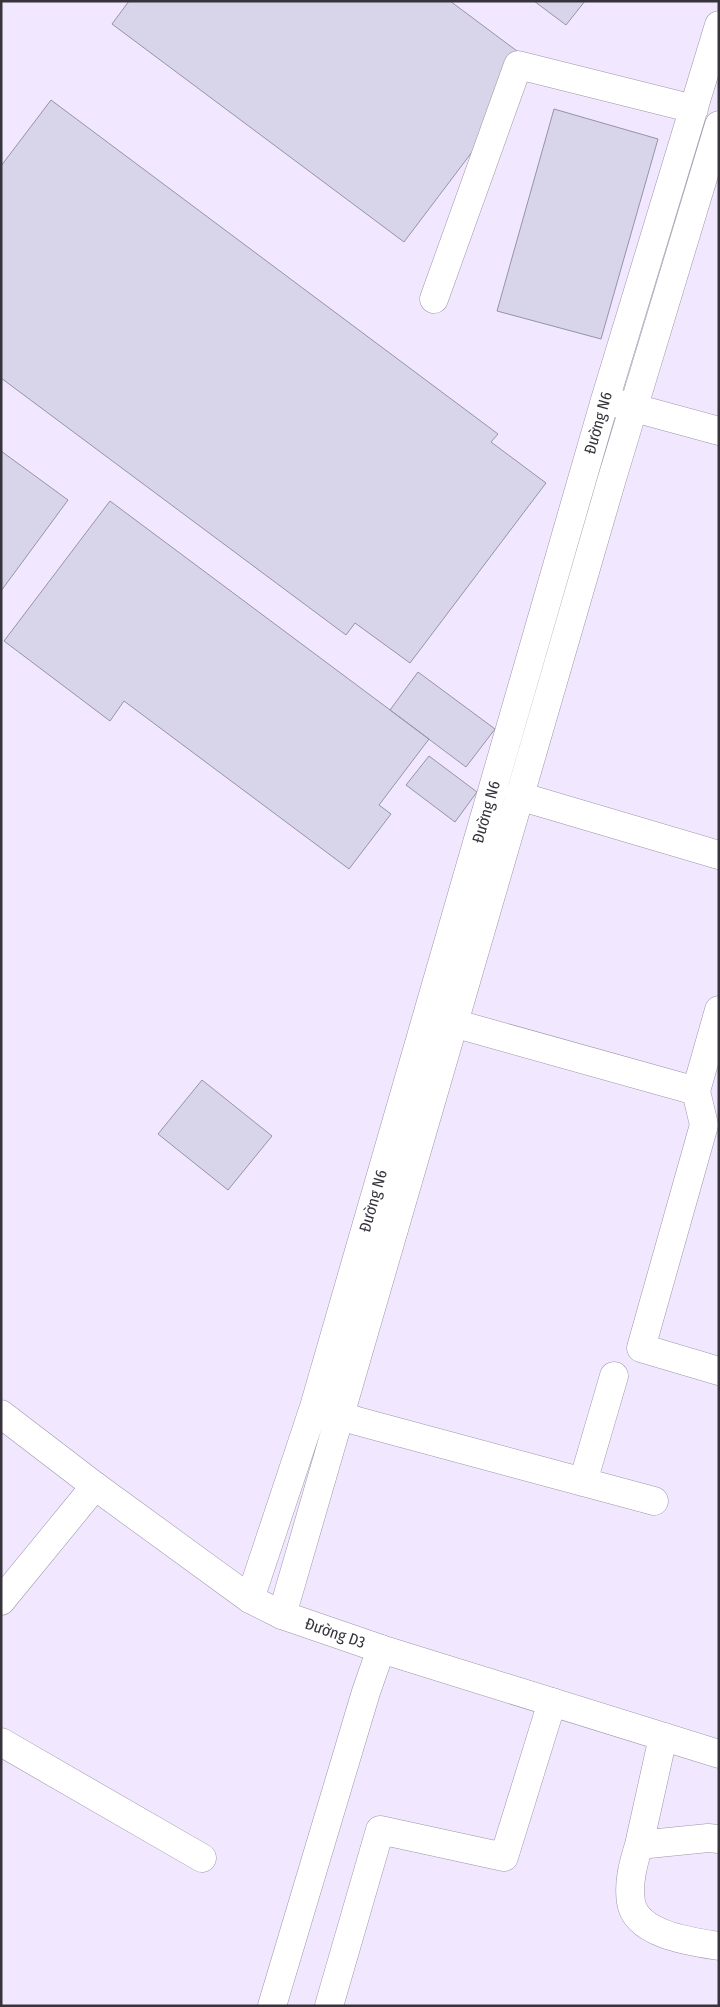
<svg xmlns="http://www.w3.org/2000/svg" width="720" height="2007" font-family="'Fira Sans Condensed',sans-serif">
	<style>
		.built { fill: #f1e7fe }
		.building { fill: #d8d5ea; stroke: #9693a7 }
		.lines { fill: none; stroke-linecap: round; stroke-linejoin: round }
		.minor-casing { stroke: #9e95a9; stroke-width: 29 }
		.major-casing { stroke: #9e95a9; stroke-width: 29 }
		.minor { stroke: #fff; stroke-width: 28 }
		.major { stroke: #fff; stroke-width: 28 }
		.labels { text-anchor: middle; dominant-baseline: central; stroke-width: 4; stroke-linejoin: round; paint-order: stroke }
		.street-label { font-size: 16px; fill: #36333b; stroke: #fff }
	</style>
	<rect width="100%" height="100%" fill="#faf6ff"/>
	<path class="built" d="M1 1H719V2006H1Z"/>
	<path class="building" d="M129 1H450L537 66 404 242 112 24Z
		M534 1H585L566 25Z
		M51 100 498 434 491 442 546 483 410 663 355 623 346 635 1 378V166Z
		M554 109 658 139 601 339 497 311Z
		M1 451 68 500 1 591Z
		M110 501 429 739 379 805 391 814 349 869 124 701 110 721 4 641Z
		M418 672 495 729 466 767 390 710Z
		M429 756 477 792 455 822 406 785Z
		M202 1080 272 1136 228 1190 158 1134Z"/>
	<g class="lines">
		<g class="minor-casing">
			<path id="minor" d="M434 299 518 65 694 109
				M616 403 719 431
				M519 796 719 855
				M719 1010 696 1091 704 1125 641 1348 719 1371
				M435 1018 696 1091
				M323 1409 357 1421 654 1501
				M583 1482 614 1376
				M250 1599 314 1407 605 400 719 25
				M1 1601 95 1486
				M282 1615 611 482 719 125
				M1 1742 202 1858
				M719 1839 708 1838 639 1845C633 1864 628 1883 631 1902 636 1935 693 1942 719 1946
				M639 1845 663 1737
				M272 2006 366 1692 381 1649
				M329 2006 380 1830 504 1857 552 1702"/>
		</g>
		<g class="major-casing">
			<path id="major" d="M1 1414 95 1486 250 1599 282 1615 381 1649 719 1754"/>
		</g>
		<use href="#minor" class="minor"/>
		<use href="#major" class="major"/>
	</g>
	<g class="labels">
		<g class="street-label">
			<text transform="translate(598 423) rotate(-74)">Đường N6</text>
			<text transform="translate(486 812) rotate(-74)">Đường N6</text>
			<text transform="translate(373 1201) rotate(-74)">Đường N6</text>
			<text transform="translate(335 1633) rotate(19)">Đường D3</text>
		</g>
	</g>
	<rect width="720" height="2007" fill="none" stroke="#36333b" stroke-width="5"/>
</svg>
